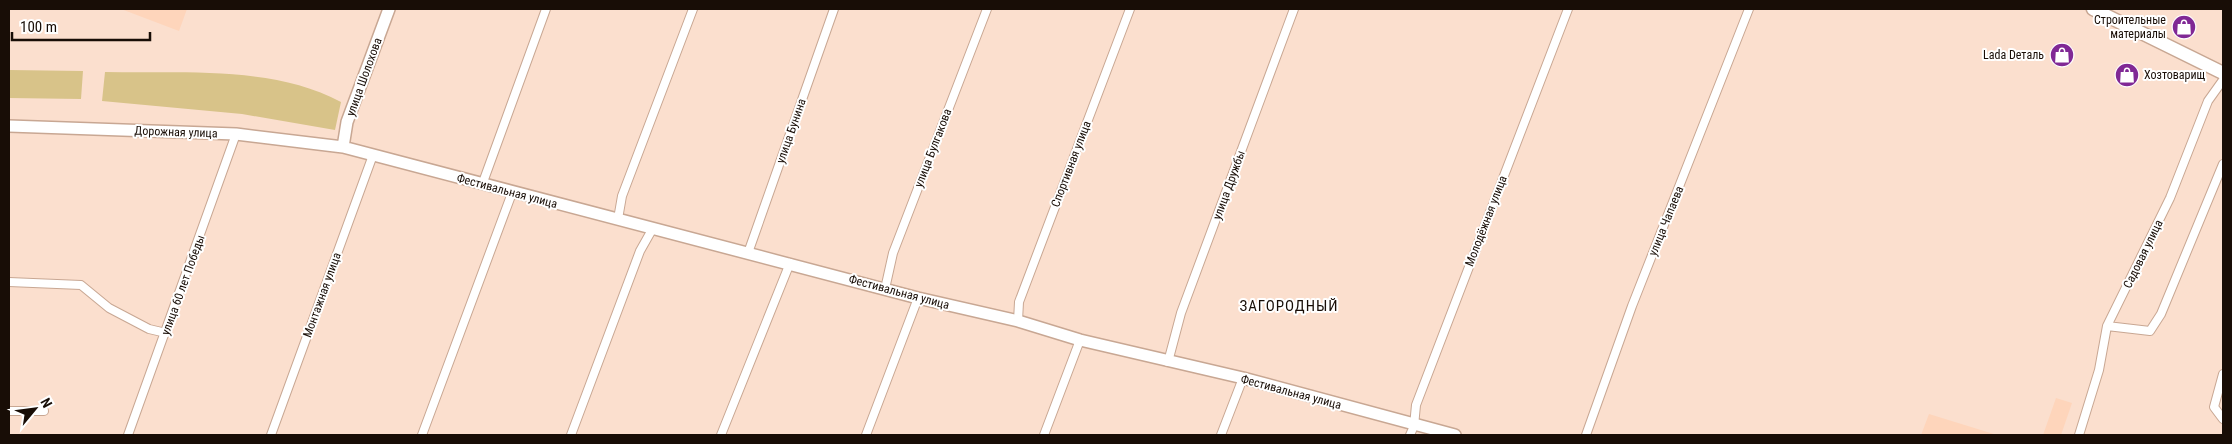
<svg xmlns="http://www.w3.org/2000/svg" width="2232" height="444" font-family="'Roboto Condensed',sans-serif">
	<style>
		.built { fill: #fed5bb }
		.green { fill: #d8c389 }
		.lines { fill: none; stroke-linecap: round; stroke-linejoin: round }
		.street-casing { stroke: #c8a793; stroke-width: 10 }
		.secondary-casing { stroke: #c8a793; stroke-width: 14 }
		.primary-casing { stroke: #c8a793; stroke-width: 15 }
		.street { stroke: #fff; stroke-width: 8 }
		.secondary { stroke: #fff; stroke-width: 11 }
		.primary { stroke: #fff; stroke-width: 12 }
		.labels { text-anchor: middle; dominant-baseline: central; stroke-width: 4; stroke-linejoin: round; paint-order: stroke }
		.poi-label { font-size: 12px; fill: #180d06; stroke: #fff; text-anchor: end }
		.street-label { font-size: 12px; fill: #180d06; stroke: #fff }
		.quarter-label { font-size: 15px; letter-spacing: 1px; fill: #180d06; stroke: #fff }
	</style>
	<rect width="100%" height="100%" fill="#fbdfce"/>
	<path class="built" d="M121 9H187L179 31Z
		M2056 398 2072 403 2061 435H2043Z
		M1929 414 1997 435H1921Z"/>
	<path class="green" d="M9 70 83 71 81 99 9 98Z
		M105 72C183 74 272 65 341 102L335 130 242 114 102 101Z"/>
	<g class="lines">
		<g class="street-casing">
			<path id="street" d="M482 185 546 9
				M618 219 622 196 693 9
				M748 253 834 9
				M9 282 81 285 109 308 149 329 166 333
				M885 289 893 253 987 9
				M1018 321 1019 302 1130 9
				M2107 326 2150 331 2161 314 2223 164
				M1168 362 1181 313 1294 9
				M2223 374 2214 407 2223 419
				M9 411H44
				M128 435 236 134
				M271 435 373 155
				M422 435 512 193
				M571 435 640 251 653 228
				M721 435 790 263
				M866 435 918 298
				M1044 435 1080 340
				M1221 435 1243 378
				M1410 435 1414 426 1416 405 1568 9
				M1586 435 1632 306 1749 9
				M2079 435 2099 370 2107 326 2170 198 2208 101 2223 80"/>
		</g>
		<g class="secondary-casing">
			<path id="secondary" d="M9 126 236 134 343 147 918 298 1018 321 1080 340 1243 378 1455 435
				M343 147 347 122 389 9"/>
		</g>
		<g class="primary-casing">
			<path id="primary" d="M2093 9 2223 73"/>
		</g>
		<use href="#street" class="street"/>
		<use href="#secondary" class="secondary"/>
		<use href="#primary" class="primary"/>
	</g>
	<defs>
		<g id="shop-disc" transform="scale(1.25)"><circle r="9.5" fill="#802895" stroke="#fff"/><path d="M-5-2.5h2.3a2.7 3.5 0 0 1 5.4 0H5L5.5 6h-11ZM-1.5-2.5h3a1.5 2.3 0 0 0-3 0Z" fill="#fff"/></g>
	</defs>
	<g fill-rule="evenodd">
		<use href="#shop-disc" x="2184" y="27"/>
		<use href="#shop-disc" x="2062" y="55"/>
		<use href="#shop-disc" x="2127" y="75"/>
	</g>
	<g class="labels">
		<g class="poi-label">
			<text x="2166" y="20">Строительные<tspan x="2166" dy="14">материалы</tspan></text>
			<text x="2044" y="55">Lada Dеталь</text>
			<text x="2144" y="75" text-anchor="start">Хозтоварищ</text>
		</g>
		<g class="street-label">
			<text transform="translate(364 77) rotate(-70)">улица Шолохова</text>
			<text transform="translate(791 131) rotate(-71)">улица Бунина</text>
			<text transform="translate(176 132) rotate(2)">Дорожная улица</text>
			<text transform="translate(933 148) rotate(-69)">улица Булгакова</text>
			<text transform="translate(1071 164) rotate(-69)">Спортивная улица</text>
			<text transform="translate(1229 185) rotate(-70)">улица Дружбы</text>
			<text transform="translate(507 191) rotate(15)">Фестивальная улица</text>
			<text transform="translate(1486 221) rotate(-69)">Молодёжная улица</text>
			<text transform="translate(1666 221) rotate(-68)">улица Чапаева</text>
			<text transform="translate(2143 254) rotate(-64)">Садовая улица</text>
			<text transform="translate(183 285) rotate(-70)">улица 60 лет Победы</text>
			<text transform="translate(899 292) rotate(15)">Фестивальная улица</text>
			<text transform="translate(322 295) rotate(-70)">Монтажная улица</text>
			<text transform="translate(1291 392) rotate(15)">Фестивальная улица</text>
		</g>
		<g class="quarter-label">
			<text x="1289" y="306">ЗАГОРОДНЫЙ</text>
		</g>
	</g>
	<rect width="2232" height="444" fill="none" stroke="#180d06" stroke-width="20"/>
	<g transform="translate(35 409) rotate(61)" stroke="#ffffff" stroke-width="4" paint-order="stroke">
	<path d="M0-4L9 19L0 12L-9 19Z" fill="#180d06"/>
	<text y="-8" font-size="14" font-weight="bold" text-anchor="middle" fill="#180d06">N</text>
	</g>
	<path d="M12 32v8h138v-8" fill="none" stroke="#180d06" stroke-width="2.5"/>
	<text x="20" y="32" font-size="15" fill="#180d06" stroke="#ffffff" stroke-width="4" paint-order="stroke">100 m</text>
</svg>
